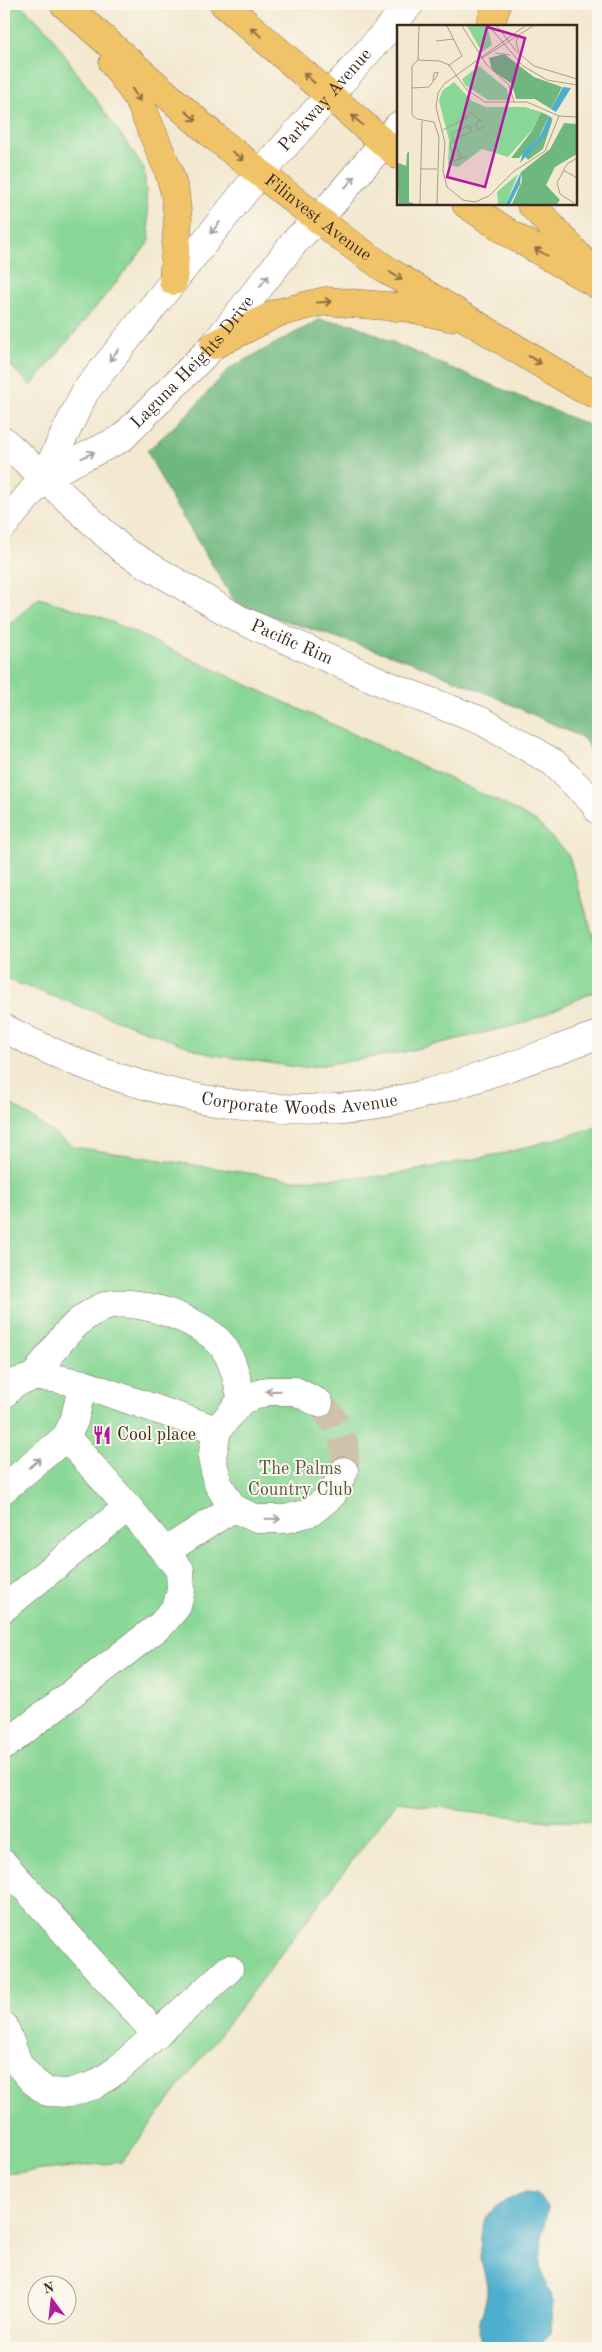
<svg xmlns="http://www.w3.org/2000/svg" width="602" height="2352" font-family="'Old Standard TT',serif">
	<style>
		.green { fill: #89d796; stroke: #62805a }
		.forest { fill: #6eb87f; stroke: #54714e }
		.water { fill: #4eafcd; stroke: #446c76 }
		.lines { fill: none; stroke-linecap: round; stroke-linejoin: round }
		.minor-tunnel { stroke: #cec2ac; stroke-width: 28; stroke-dasharray: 28 14; stroke-linecap: butt }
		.minor-casing { stroke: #7b6c5c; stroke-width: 29 }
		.major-casing { stroke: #7b6c5c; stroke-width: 29 }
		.minor { stroke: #fff; stroke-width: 28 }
		.major { stroke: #f1c369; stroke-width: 28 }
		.oneway { stroke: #8d6f40 }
		.oneway2 { stroke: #a79f9a }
		.labels { text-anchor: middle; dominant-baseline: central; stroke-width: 4; stroke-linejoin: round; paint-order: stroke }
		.street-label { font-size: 18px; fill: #3b2a1e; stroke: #fbf7ec }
		.poi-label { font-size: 18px; fill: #3b2a1e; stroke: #fbf7ec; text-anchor: start }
		.park-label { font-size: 18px; fill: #4e553c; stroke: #fbf7ec }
		.inset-road { fill: none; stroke: #a99c89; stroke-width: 1 }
		.view { fill: #b5179e; fill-opacity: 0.15; stroke: #b5179e; stroke-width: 2.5 }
		.inset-edge { fill: none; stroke: #3b2a1e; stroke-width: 2.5 }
	</style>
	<rect width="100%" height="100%" fill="#fbf7ec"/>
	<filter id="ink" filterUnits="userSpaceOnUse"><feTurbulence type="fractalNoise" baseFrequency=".02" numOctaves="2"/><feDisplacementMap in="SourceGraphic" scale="10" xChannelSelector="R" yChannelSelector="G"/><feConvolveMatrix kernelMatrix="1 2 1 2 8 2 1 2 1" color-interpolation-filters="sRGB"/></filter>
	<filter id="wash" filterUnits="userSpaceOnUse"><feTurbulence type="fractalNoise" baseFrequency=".0096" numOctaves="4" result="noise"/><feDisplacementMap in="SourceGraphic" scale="20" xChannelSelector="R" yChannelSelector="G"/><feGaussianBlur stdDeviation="1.12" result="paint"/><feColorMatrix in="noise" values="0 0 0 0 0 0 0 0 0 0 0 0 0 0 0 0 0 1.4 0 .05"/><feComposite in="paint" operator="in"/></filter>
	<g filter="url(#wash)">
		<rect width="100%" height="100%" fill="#f3e8d0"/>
		<path class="green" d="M4 4H20L47 30 144 168 150 241 31 386 4 359Z
			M39 598 101 617 508 806 538 823 569 856 598 952V990L525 1023 395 1054 303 1068 208 1054 4 978V629Z
			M4 1099 74 1147 295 1180 386 1176 505 1153 598 1127V1822L547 1821 397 1802 122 2162 4 2174Z"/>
		<path class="forest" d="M319 320 353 324 432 360 598 429V760L583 738 493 696 412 662 237 605 171 498 147 451 190 412 230 368Z"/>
		<path class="water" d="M526 2192 537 2193 548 2208 542 2234 540 2266 553 2302 551 2333 537 2348H487L483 2347C472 2323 488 2310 487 2287 486 2277 482 2267 481 2257 478 2217 490 2205 526 2192Z"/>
	</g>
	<g filter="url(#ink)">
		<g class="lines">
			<path class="minor-tunnel" d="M319 1403C340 1425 348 1441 344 1471"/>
			<g class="minor-casing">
				<g id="minor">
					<path id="s1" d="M4 441 124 551 239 619 395 688 482 721 554 763 594 803 598 810"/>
					<path id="s2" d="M44 477 122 438 214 345 297 239 319 219 398 126"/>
					<path id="s3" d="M4 525 44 477 85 392 246 190 410 4"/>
					<path id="s4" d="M4 1028C126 1094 278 1129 416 1096 478 1080 538 1056 598 1035"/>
					<path d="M34 1377C54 1350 69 1322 102 1307 130 1294 202 1320 221 1344 234 1360 237 1381 242 1400"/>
					<path d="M4 1394 14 1383 34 1377 54 1378 83 1384 217 1430"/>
					<path d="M319 1403 295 1391H268L242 1400 217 1430 212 1458 218 1484 233 1508 257 1519H286L311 1512 332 1495 344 1471"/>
					<path d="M66 1437 128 1507"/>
					<path d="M4 1489 66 1437 74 1421 83 1384"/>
					<path d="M166 1551 233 1508"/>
					<path d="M4 1608 128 1507 180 1570 181 1590 177 1606 162 1624 4 1746"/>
					<path d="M4 1864 157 2035"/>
					<path d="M4 2026 19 2065 33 2081 47 2092 69 2093 95 2085 117 2070 229 1969"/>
				</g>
			</g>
			<g class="major-casing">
				<g id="major">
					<path id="s5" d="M64 4 216 138 342 238 390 272 581 388 598 395"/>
					<path d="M224 4 398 155"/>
					<path d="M490 26 496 7"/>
					<path d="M113 63 138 98 169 172 175 193 178 220 173 281"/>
					<path d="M466 204 512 235 598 285"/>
					<path d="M531 204 594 273"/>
					<path d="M214 345 277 313 325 301 410 308 450 317"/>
				</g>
			</g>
			<use href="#minor" class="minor"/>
			<use href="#major" class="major"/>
		</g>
		<defs><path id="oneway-shaft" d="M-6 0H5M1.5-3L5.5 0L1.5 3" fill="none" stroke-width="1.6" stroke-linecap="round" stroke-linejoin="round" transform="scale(1.25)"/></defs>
		<g class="oneway">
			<use href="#oneway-shaft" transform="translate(256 32) rotate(-139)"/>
			<use href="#oneway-shaft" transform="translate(309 78) rotate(-139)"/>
			<use href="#oneway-shaft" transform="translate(136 95) rotate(58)"/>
			<use href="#oneway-shaft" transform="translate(191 116) rotate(41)"/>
			<use href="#oneway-shaft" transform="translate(357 120) rotate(-139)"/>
			<use href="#oneway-shaft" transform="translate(238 156) rotate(38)"/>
			<use href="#oneway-shaft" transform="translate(541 252) rotate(-150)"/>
			<use href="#oneway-shaft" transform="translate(396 276) rotate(32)"/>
			<use href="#oneway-shaft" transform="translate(324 302) rotate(-3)"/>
			<use href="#oneway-shaft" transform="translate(535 360) rotate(31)"/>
		</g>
		<g class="oneway2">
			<use href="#oneway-shaft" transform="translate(350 182) rotate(-49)"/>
			<use href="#oneway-shaft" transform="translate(215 228) rotate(129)"/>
			<use href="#oneway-shaft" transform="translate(264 281) rotate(-52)"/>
			<use href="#oneway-shaft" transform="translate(114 355) rotate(128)"/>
			<use href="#oneway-shaft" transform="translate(88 455) rotate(-27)"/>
			<use href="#oneway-shaft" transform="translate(273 1391) rotate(178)"/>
			<use href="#oneway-shaft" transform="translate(35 1463) rotate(-41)"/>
			<use href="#oneway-shaft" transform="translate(273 1519) rotate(1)"/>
		</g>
	</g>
	<defs>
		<g id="restaurant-bare" transform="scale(1.5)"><path d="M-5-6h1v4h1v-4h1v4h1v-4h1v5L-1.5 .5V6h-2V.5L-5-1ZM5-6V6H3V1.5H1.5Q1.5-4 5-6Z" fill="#b5179e" stroke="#fbf7ec" stroke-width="2.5" paint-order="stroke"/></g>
	</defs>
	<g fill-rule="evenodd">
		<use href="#restaurant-bare" x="102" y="1435"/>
	</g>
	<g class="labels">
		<g class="street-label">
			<text stroke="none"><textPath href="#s3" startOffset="535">Parkway Avenue</textPath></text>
			<text stroke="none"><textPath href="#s5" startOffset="332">Filinvest Avenue</textPath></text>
			<text stroke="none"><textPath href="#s2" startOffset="191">Laguna Heights Drive</textPath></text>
			<text stroke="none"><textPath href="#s1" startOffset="354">Pacific Rim</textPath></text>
			<text stroke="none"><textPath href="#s4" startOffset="309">Corporate Woods Avenue</textPath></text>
		</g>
		<g class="poi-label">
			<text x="117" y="1435">Cool place</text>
		</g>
		<g class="park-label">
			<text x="300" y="1469">The Palms<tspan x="300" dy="21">Country Club</tspan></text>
		</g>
	</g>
	<g transform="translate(397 25)">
		<rect width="180" height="180" fill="#f3e8d0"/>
		<path d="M70 1H90L95 20 85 27ZM82 41 110 64 112 75H91L68 60 65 54ZM57 57 75 76 89 82H128L144 87 135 105 111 132 85 124 61 142 51 140 52 115 42 76 45 66ZM121 149 109 179H101L100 167Z" fill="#89d796"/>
		<path d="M107 29 137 52 165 62 154 84 138 74H119L115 59 95 45 92 33ZM144 87 152 91 142 112 122 133H114L135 106ZM156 93 146 124 131 135 128 131ZM167 98 180 99V129L158 142 149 160 163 175 160 179H115L125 156 124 147 153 124ZM12 127V177L18 179H2L0 142 2 138 9 141 10 128Z" fill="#6eb87f"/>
		<path d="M166 62 174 63 159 87 154 84ZM152 91 155 93 150 109 123 138 127 125 143 112ZM124 147 123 159 113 179H109Z" fill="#4eafcd"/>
		<path class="inset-road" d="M50 1 65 31 51 41M65 1 89 39 112 60 117 77M92 1 126 41 150 55 180 60M100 1 119 26 137 41 180 54M128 1 47 59 41 68 39 82 48 118 46 146 50 162 66 175 78 177 92 171 116 147 148 126 162 91M121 11 119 17 122 27M39 16 57 14M98 28 113 30M85 33 136 1M21 35 43 36 52 40 69 64 88 77H130L162 91 180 92M21 35 15 41V90L20 94 37 97 42 112 40 179M21 35 22 1M0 56V18M15 63 32 62 40 51 41 47 37 48 36 56M86 97 82 95 79 100 82 104 87 102M59 99 74 87 82 95M73 100 74 107 56 115 55 108ZM46 105 72 92M56 115 53 120 57 136 71 131M56 115 65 134M23 144H40M166 145 180 153M177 178 163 169 160 158 170 139 180 133M23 179 25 96"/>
		<path class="view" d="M90 2 128 13 88 162 50 152Z"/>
		<rect width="180" height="180" class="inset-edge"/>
	</g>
	<rect width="602" height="2352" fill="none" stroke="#fbf7ec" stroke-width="20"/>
	<g transform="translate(52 2300) rotate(345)"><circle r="24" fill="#fbf7ec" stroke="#aea59a"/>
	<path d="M0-4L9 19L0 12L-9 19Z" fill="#b5179e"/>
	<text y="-8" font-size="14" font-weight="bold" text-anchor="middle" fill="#3b2a1e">N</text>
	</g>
</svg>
